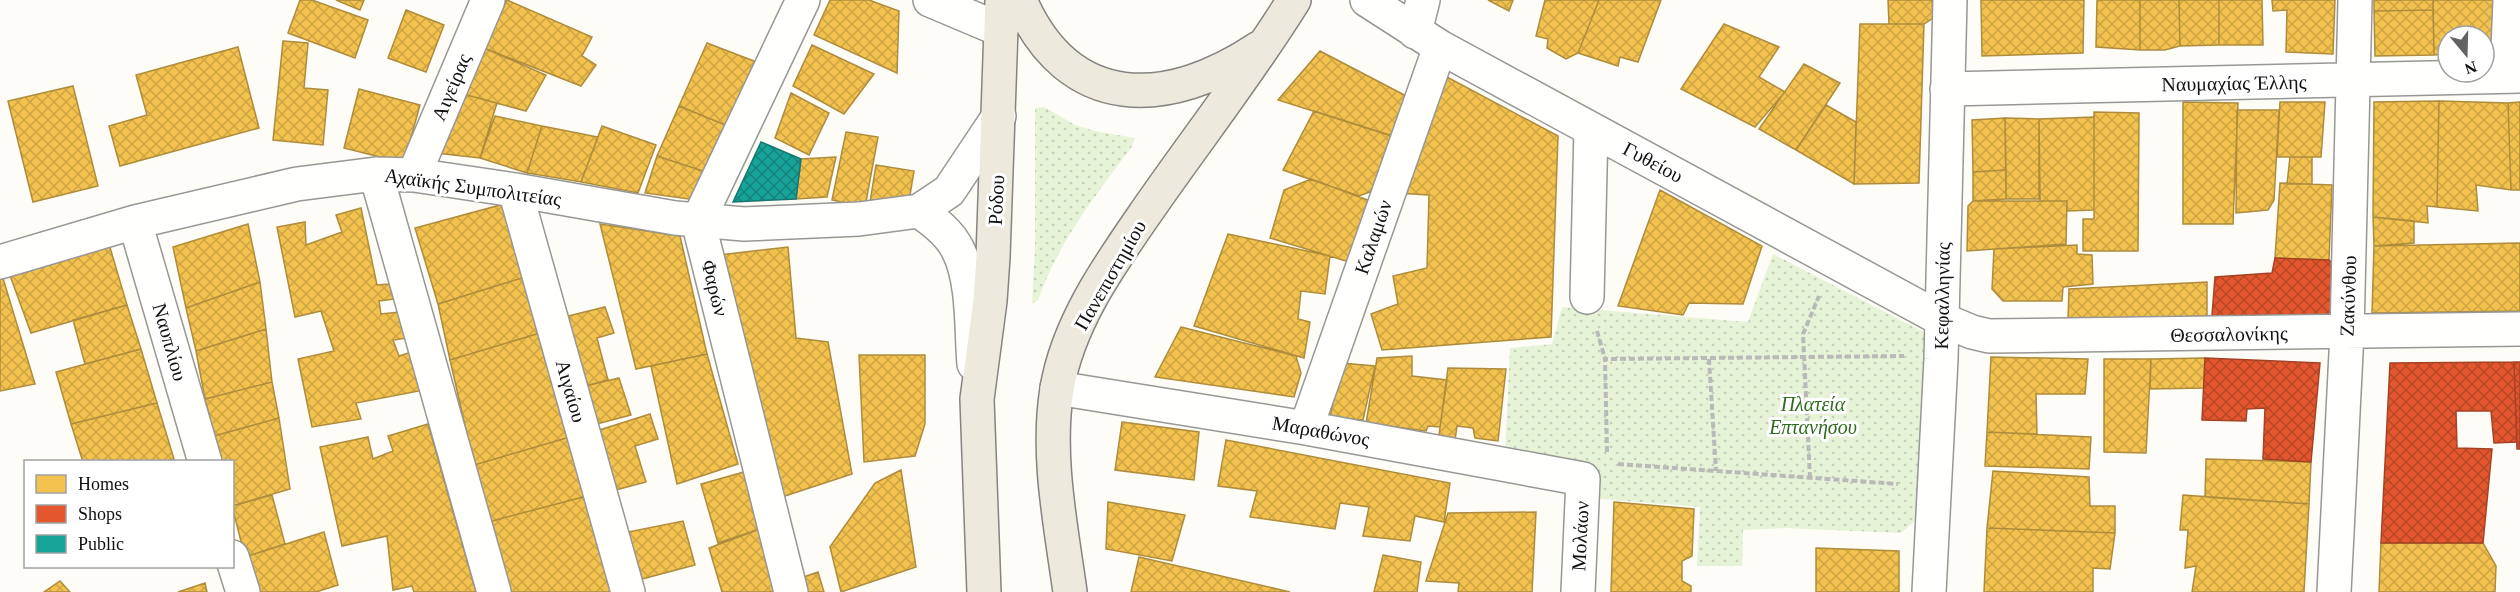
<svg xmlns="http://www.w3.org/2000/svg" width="2520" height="592" font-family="'Times New Roman',serif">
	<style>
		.grass { fill: url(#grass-dots) }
		.homes { fill: url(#homes-cross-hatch); stroke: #ae8c3c; stroke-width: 1.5 }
		.shops { fill: url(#shops-cross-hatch); stroke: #a54225; stroke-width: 1.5 }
		.public { fill: url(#public-cross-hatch); stroke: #157770; stroke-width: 1.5 }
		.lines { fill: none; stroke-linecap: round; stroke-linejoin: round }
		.minor-casing { stroke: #979795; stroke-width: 36 }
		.major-casing { stroke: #858482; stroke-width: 36 }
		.path { stroke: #b9b9b8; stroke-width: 4; stroke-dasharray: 6 3; stroke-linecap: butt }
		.minor { stroke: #fffffe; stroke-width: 33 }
		.major { stroke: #ede9dc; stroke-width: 33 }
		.labels { text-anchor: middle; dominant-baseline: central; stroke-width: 6; stroke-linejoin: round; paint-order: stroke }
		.street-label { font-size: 20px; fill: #111; stroke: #fff }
		.park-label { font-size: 20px; font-style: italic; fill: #2f6b1f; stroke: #fff }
	</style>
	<defs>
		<pattern id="grass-dots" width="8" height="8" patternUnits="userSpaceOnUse" patternTransform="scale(1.5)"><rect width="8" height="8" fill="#e7f3d7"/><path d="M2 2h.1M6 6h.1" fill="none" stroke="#c5cfb8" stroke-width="1.8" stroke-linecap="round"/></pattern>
		<pattern id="homes-cross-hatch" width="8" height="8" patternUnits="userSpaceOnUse" patternTransform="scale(1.5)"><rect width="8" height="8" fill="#f2c14e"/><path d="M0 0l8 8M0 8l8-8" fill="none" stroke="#cea543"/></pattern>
		<pattern id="shops-cross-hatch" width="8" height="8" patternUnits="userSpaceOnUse" patternTransform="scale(1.5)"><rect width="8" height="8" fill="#e4572e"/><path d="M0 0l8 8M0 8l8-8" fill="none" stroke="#b74726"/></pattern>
		<pattern id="public-cross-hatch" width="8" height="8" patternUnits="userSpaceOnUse" patternTransform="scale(1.5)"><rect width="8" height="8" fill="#17a398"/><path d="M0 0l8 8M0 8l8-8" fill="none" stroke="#13837b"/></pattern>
	</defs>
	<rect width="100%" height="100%" fill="#fdfcf7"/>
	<path class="grass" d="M1044 107 1075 125 1095 131 1135 138 1131 148C1092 200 1061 238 1038 300L1032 304 1035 250V108Z
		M1773 254 1931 336 1923 514 1901 533 1785 528 1743 530 1742 566H1697L1700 507 1590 498 1505 452 1510 348 1552 344 1562 307 1748 322Z"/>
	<path class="homes" d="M300 0H312L368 20 355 58 288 33Z
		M336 0H364L360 10Z
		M507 0 592 37 582 56 596 65 581 86 484 48Z
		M830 0H869L899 11 897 73 814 35Z
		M1488 0H1513L1509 11Z
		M1545 0H1599L1578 53 1566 59 1547 48 1548 39 1536 36Z
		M1599 0H1661L1638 62 1620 57 1618 66 1578 53Z
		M1888 0H1932L1933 18 1924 24H1889Z
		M1981 0H2084L2083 53 1982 56Z
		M2097 0H2140V50L2096 47Z
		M2140 0H2179L2180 46 2165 50H2140Z
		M2179 0H2219V45L2180 46Z
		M2219 0H2262L2263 45H2219Z
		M2272 0H2335L2333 54 2286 52 2287 10 2273 11Z
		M2374 0H2433V10L2374 11Z
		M2433 0H2495L2494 53 2484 54V36H2448V54L2434 55Z
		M406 10 444 25 426 72 388 58Z
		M2433 10 2434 55 2375 56 2374 11Z
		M1724 24 1779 47 1759 77 1785 92 1755 127 1681 89Z
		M1860 24H1924L1919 183 1854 184Z
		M283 41 308 43 304 88 328 90 323 145 273 140Z
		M707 43 759 63 730 127 679 106Z
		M812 45 874 74 844 114 793 86Z
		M238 47 259 128 120 166 109 126 147 115 136 75Z
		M484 48 546 75 526 111 463 94Z
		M1320 51 1410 98 1401 139 1278 100Z
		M1804 64 1840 83 1796 150 1759 129Z
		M1445 76 1558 136 1551 337 1382 350 1371 314 1398 304 1393 276 1427 268 1429 195 1397 193Z
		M73 86 98 186 33 202 8 101Z
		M359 89 420 105 404 163 344 148Z
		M791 93 829 113 809 155 775 138Z
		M463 94 497 103 480 158 436 153Z
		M2439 101 2508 103 2511 190 2476 185 2478 211 2437 207Z
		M2439 101 2437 207 2427 206 2428 223 2373 217 2374 102Z
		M2183 102 2238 103 2233 224H2183Z
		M2280 102H2325L2321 157H2277Z
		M2520 102V190H2511L2508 103Z
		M1826 105 1856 122 1854 184 1796 150Z
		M679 106 730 127 709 173 657 156Z
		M2237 110H2279L2274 200 2268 210 2236 213Z
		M1314 111 1396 137 1378 189 1359 196 1283 170Z
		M2094 112 2139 113 2138 251H2083V219H2094Z
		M495 116 542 126 527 173 480 158Z
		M2094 117V210L2067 211V201H2040L2039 119Z
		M2005 118 2039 119V199H2006Z
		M2005 118 2006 170 1973 172 1972 120Z
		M542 126 598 137 581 182 527 173Z
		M602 126 656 145 638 193 581 182Z
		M846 132 878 137 865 207 832 200Z
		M657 156 709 173 696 200 645 193Z
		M836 157 827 197 796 199 801 159Z
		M2290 157H2312V184H2287Z
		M876 165 914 171 908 207 870 202Z
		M2006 170V199L1973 201V172Z
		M1311 179 1373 202 1356 264 1270 238 1284 190Z
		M2280 183 2332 185 2329 260 2275 258Z
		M1660 190 1762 246 1743 304 1689 303 1683 315 1618 306Z
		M1973 201H2067L2066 244 1967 251 1968 206Z
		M504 204 525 277 438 304 415 228Z
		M361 208 377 285 389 284 395 299 379 301 381 314 399 312 408 338 393 340 399 356 412 352 424 390 356 403 361 419 312 427 298 359 334 351 321 311 295 317 277 227 305 222 306 245 342 232 336 215Z
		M2373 217 2414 221V243L2374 246Z
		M248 224 260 282 186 308 173 247Z
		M600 224 680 236 707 354 636 369Z
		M1228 234 1330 256 1325 294 1301 291 1298 319 1310 322 1304 358 1194 326Z
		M2520 243V311L2372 313 2374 246Z
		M109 244 127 305 31 333 8 270Z
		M2077 245V254L2092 255 2093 284 2063 287 2062 301H2003L1992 289 1994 249Z
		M788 247 796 338 828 342 852 474 782 497 720 255Z
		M2 275 35 384 0 391V276Z
		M525 277 540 333 450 360 438 304Z
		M260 282 266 329 196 351 186 308Z
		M2207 282V316L2068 320 2069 289Z
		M127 305 141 349 85 364 73 320Z
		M605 307 614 333 597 338 608 380 581 387 564 317Z
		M1181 327 1296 356 1301 373 1294 397 1155 377Z
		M266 329 272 382 205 399 196 351Z
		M540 333 570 437 474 465 450 360Z
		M141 349 157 403 71 424 56 372Z
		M707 354 738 464 677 484 651 366Z
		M859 355H925V424L915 456 864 462Z
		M1412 356V376L1447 380 1440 427 1428 426 1426 431 1366 423 1377 358Z
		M1991 357 2088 359 2085 394H2036L2037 434 1987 432Z
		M2205 358 2204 388 2150 389 2151 359Z
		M2104 359H2151L2146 453 2104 452Z
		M1341 363 1375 366 1363 420 1330 418Z
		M1448 368 1506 369 1498 441 1475 438 1473 428 1457 426 1455 440 1439 435Z
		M619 378 631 415 589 426 581 387Z
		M272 382 279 418 214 436 205 399Z
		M157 403 174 459 163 462H83L71 424Z
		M650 414 658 439 635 446 646 482 608 492 593 432Z
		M279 418 290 489 232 506V462H220L214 436Z
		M1122 422 1199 432 1194 480 1115 470Z
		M428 424 476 592H414L412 586 393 590 387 536 342 546 320 447 368 437 373 459 393 451 388 436Z
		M1987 432 2091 437 2089 469 1985 466Z
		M570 437 587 496 488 522 474 465Z
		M1226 440 1450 483 1444 522 1415 516 1410 541 1363 536 1369 507 1340 503 1335 529 1250 517 1257 491 1218 486Z
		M2206 459 2311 462 2309 504 2205 497Z
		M901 470 916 567 841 592 830 547 875 483Z
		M1993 471 2089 477 2090 506H2115V533L1987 528Z
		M744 472 760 529 718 543 701 484Z
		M272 495 285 544 245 557 232 506Z
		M2183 495 2309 504 2304 592H2192L2196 566 2185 568 2188 530H2180Z
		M587 496 613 592H508L488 522Z
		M1108 502 1185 515 1172 561 1106 549Z
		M1614 502 1694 509 1692 556 1682 561V581L1691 586V592H1611Z
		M1536 512 1532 592H1458L1459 583 1426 581 1448 513Z
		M683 521 695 565 642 579 628 532Z
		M1987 528 2115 533 2110 569 2093 568V592H1984Z
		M760 529 776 592H722L709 548Z
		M324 532 338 585 316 592H255L245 557Z
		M2381 543H2483L2496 566 2495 592H2379Z
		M1816 548 1899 551V592H1816Z
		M1383 555 1421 562 1417 592H1374Z
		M1139 557 1290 592H1131Z
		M818 572 824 592H798L795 580Z
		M60 581 70 592H44Z
		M205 583 207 592H178Z"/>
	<path class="shops" d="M2275 258 2329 260 2336 266 2333 317 2212 316 2215 277 2272 273Z
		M2205 358 2320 363 2311 462 2263 459 2265 408 2247 409 2246 421 2202 420Z
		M2514 362 2517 442 2494 443 2491 411H2456L2457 448 2492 449 2483 543H2381L2390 363Z
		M2514 362H2520V449H2517Z"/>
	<path class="public" d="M761 142 801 159 796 199 733 202Z"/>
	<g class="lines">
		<g class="minor-casing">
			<path id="minor" d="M930 0 1001 30
				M1367 0 1440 47 1941 319 1972 332 1989 336 2520 329
				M1415 32 1423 0
				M2507 76 2510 0
				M1947 89 2520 76
				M376 174 494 592
				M414 175 488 0
				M515 190 628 592
				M919 211C934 221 950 233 958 250 974 281 971 330 974 364
				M135 222 205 462
				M0 262 135 222 297 184 376 174 414 175 515 190 675 218 744 224 859 219 919 211 949 191 999 116
				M1587 297 1591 129
				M1057 388 1306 428 1583 479 1578 592
				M1306 428 1440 47
				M232 557 243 592
				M791 592 698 221 803 0
				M1929 592 1941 359 1950 0
				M2334 592 2347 333 2355 0"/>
		</g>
		<g class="major-casing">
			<path id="major" d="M1020 0C1069 113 1168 109 1259 48
				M984 592 977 399 990 301 993 257 1002 0
				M1070 592C1061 526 1046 455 1057 389 1068 321 1113 260 1151 205 1199 136 1250 71 1294 0"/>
		</g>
		<path class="path" d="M1597 331 1605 359
			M1709 359 1716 471
			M1607 452 1605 359 1904 356
			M1618 464 1898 484
			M1810 478 1803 334 1819 296"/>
		<use href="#minor" class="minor"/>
		<use href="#major" class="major"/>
	</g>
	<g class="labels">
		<g class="street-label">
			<text transform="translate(2234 83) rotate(-1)">Ναυμαχίας Έλλης</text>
			<text transform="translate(451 87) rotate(-67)">Αιγείρας</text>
			<text transform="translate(1653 162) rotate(28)">Γυθείου</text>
			<text transform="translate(473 187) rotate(8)">Αχαϊκής Συμπολιτείας</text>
			<text transform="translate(996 200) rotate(-87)">Ρόδου</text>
			<text transform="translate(1373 237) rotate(-71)">Καλαμών</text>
			<text transform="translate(1110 275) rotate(-60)">Πανεπιστημίου</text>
			<text transform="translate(715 288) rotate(76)">Φαρών</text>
			<text transform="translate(1942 296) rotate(-89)">Κεφαλληνίας</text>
			<text transform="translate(2348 296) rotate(-88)">Ζακύνθου</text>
			<text transform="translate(2229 334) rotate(-1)">Θεσσαλονίκης</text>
			<text transform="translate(170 342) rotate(74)">Ναυπλίου</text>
			<text transform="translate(571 391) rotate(74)">Αιγαίου</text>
			<text transform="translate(1321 431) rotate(10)">Μαραθώνος</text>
			<text transform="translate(1580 536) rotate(-87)">Μολάων</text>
		</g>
		<g class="park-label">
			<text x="1813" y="404">Πλατεία<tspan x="1813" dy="23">Επτανήσου</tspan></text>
		</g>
	</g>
	<rect x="24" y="460" width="210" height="108" fill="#ffffff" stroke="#a0a0a0" stroke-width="1.5"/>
	<rect x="36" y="475" width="30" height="18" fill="#f2c14e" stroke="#a0a0a0" stroke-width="1.5"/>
	<text x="78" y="490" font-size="18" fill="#111111">Homes</text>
	<rect x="36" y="505" width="30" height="18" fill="#e4572e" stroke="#a0a0a0" stroke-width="1.5"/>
	<text x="78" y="520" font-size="18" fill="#111111">Shops</text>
	<rect x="36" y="535" width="30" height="18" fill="#17a398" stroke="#a0a0a0" stroke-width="1.5"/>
	<text x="78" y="550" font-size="18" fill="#111111">Public</text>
	<g transform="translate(2466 54) rotate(161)"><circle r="28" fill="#ffffff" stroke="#a0a0a0" stroke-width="1.5"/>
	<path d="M0-4.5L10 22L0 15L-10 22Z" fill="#646362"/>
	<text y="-9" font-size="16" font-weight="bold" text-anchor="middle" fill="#111111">N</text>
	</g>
</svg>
